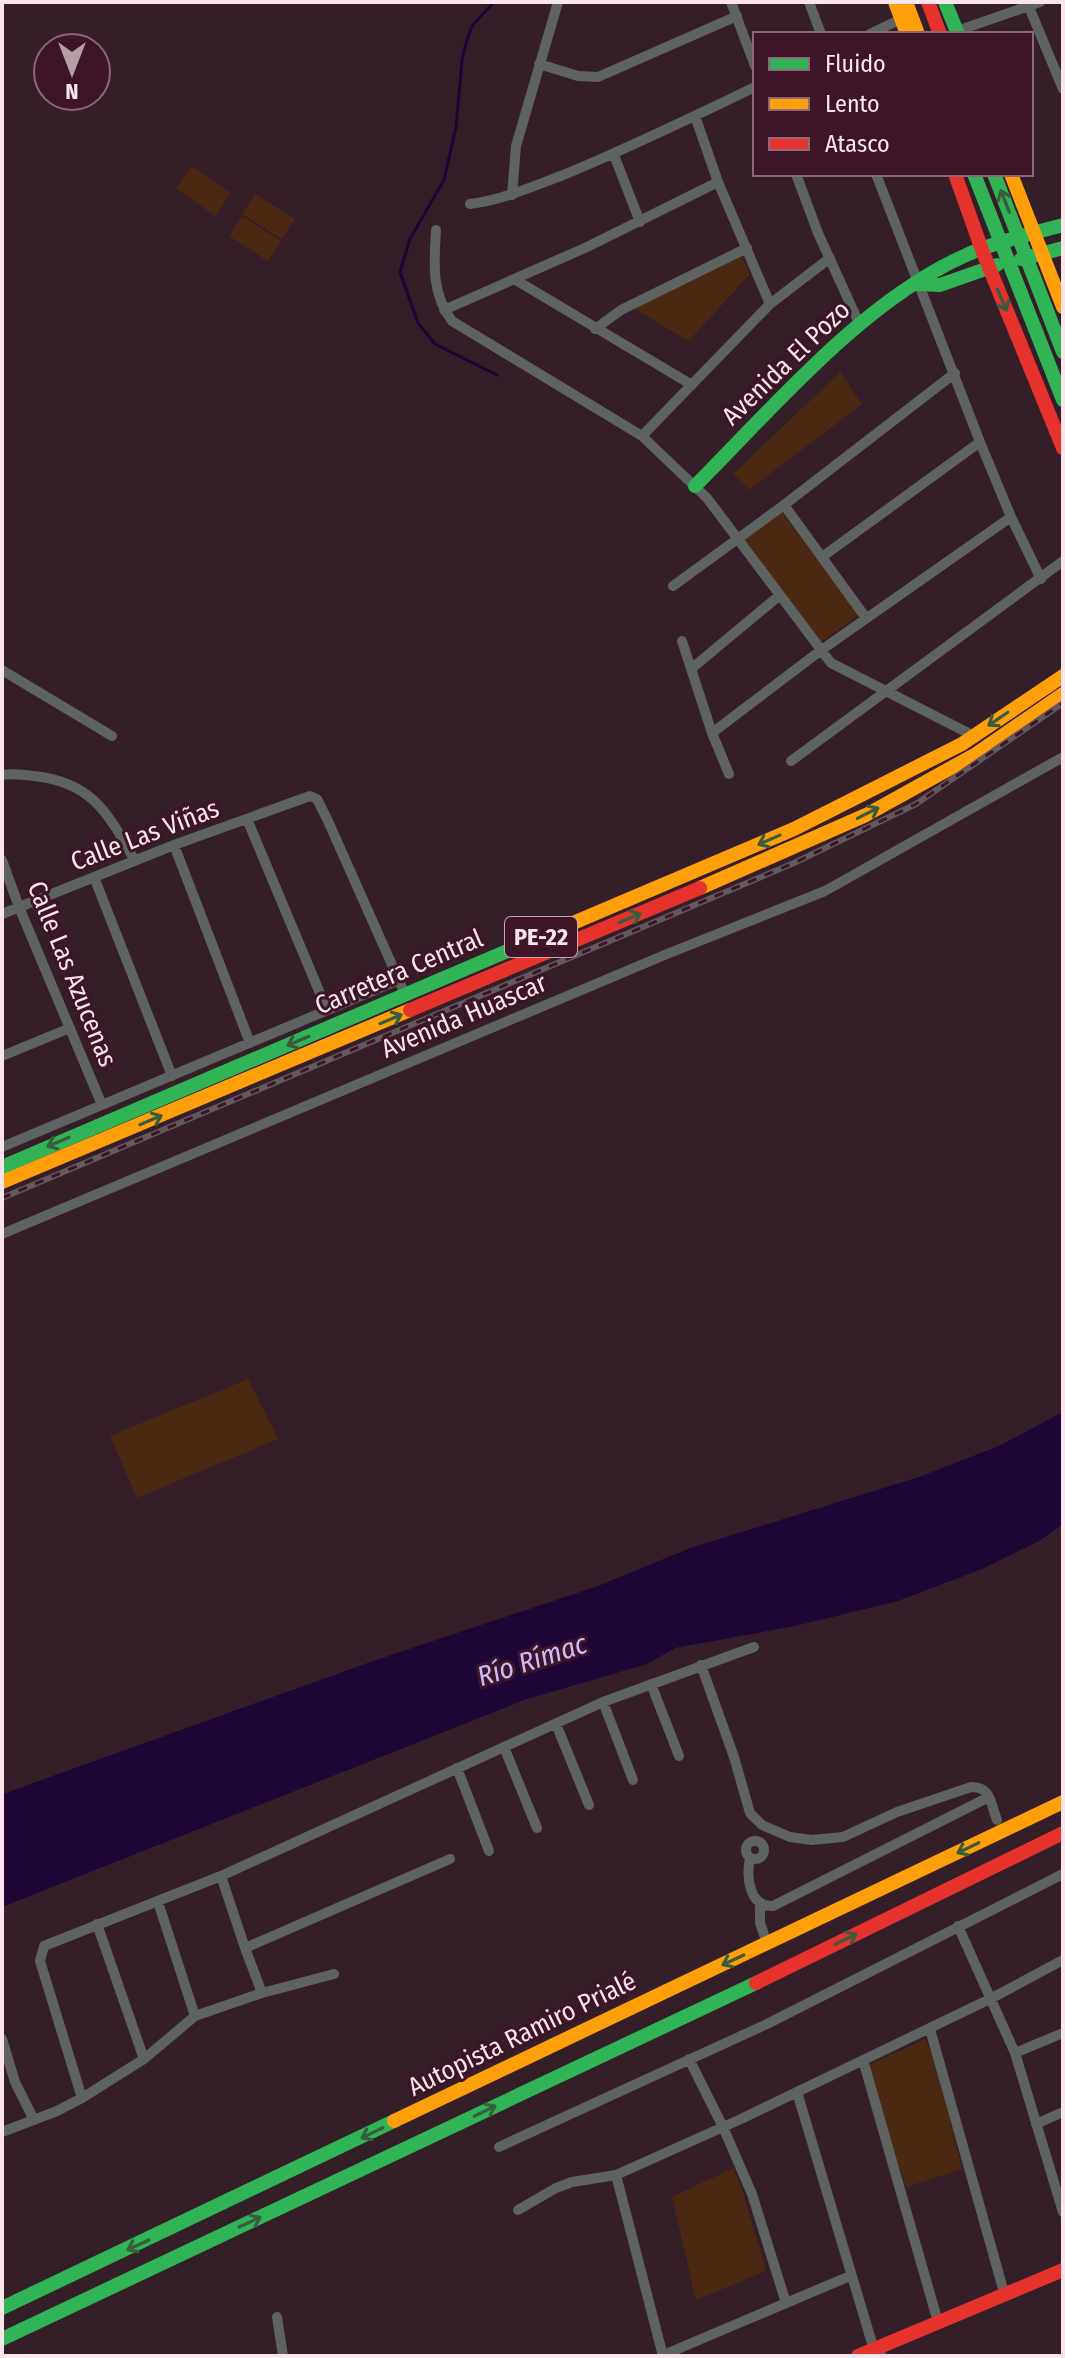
<svg xmlns="http://www.w3.org/2000/svg" width="1065" height="2358" font-family="'Fira Sans Condensed',sans-serif">
	<style>
		.green { fill: #4a2812 }
		.water { fill: #1b0636 }
		.lines { fill: none; stroke-linecap: round; stroke-linejoin: round }
		.stream { stroke: #1b0636; stroke-width: 3 }
		.street { stroke: #5e6261; stroke-width: 10 }
		.fast { stroke: #30b455; stroke-width: 14 }
		.slow { stroke: #ff9f0a; stroke-width: 14 }
		.jam { stroke: #e5322d; stroke-width: 14 }
		.rail-casing { stroke: #62595d; stroke-width: 6 }
		.rail { stroke: #3e1427; stroke-width: 3; stroke-dasharray: 9; stroke-linecap: butt }
		.oneway { stroke: #385c3c }
		.labels { text-anchor: middle; dominant-baseline: central; stroke-width: 6; stroke-linejoin: round; paint-order: stroke }
		.shield { fill: #3e1427; stroke: #c4a6b2; stroke-width: 2 }
		.shield-label { font-size: 24px; font-weight: bold; fill: #fde5ed }
		.street-label { font-size: 26px; fill: #fde5ed; stroke: #3e1427 }
		.water-label { font-size: 28px; font-style: italic; fill: #cabcfa; stroke: #3e1427 }
	</style>
	<rect width="100%" height="100%" fill="#341e28"/>
	<path class="green" d="M192 166 231 193 215 216 176 188Z
		M255 194 295 219 282 239 242 214Z
		M242 216 281 241 268 261 229 236Z
		M741 256 750 274 689 341 631 307Z
		M840 372 862 404 749 490 733 474Z
		M780 510 859 615 821 642 743 538Z
		M248 1379 278 1439 137 1498 110 1436Z
		M925 2039 933 2055 962 2169 906 2187 867 2066Z
		M733 2168 742 2189 766 2271 696 2300 672 2197Z"/>
	<path class="water" d="M1063 1412V1524L1039 1541 982 1569 898 1601 795 1626 675 1648 647 1664 527 1699 2 1907V1795L11 1791 379 1659 598 1586 693 1547 919 1477 999 1446Z"/>
	<g class="lines">
		<path class="stream" d="M494 2 472 26 466 43 462 60 456 127 444 180 410 239 400 272 418 323 435 344 497 375"/>
		<path class="street" d="M731 2 755 66
			M809 2 821 34
			M1029 7 1063 89
			M957 31 1040 2
			M870 34 901 19
			M539 64 578 76 598 77 737 16
			M695 116 718 182 770 304
			M614 155 640 222
			M796 174 818 233 859 323
			M876 174 980 442 1011 517 1041 579
			M512 195 516 146 558 2
			M470 204C501 200 529 188 558 177 625 150 690 118 755 87
			M436 230C434 263 431 293 452 321L642 436 707 498 831 663 974 736
			M514 279 692 385
			M444 310 587 247 718 182
			M595 329 621 310 747 248
			M642 436 770 304 830 258
			M784 505 866 618
			M822 557 980 442
			M673 586 784 505 955 373
			M682 641 712 733 729 774
			M691 669 780 595
			M2 670 112 736
			M712 733 820 651 1011 517
			M791 761 1063 561
			M2 775C13 773 23 775 34 776 92 782 108 813 135 861
			M247 819 327 1010
			M174 845 250 1043
			M2 860 19 907 102 1105
			M94 877 172 1076
			M2 914 174 845 310 796 317 799 328 821 405 994
			M2 1056 70 1028
			M2 1147 399 980
			M2 1234 667 954 825 891 1063 757
			M701 1665 734 1757 750 1813 762 1825 790 1837 812 1840 843 1837 897 1812 971 1787C992 1787 990 1803 997 1820
			M651 1684 679 1756
			M603 1702 633 1780
			M556 1724 589 1805
			M504 1747 537 1828
			M457 1768 489 1851
			M746 1850a9 9 0 1 1 18 0a9 9 0 1 1-18 0Z
			M750 1858C746 1877 749 1907 773 1906L989 1797
			M221 1876 245 1948
			M158 1902 195 2016
			M760 1904V1923L767 1943
			M97 1924 144 2059
			M958 1926 1015 2053 1063 2212
			M262 1993 245 1948 450 1859
			M930 2029 1005 2296
			M2 2039 15 2082 34 2120
			M1015 2053 1063 2033
			M689 2059 723 2127 752 2194 786 2303
			M863 2060 938 2322
			M797 2092 874 2350 882 2356
			M82 2098 40 1961 44 1946 221 1876 603 1702 754 1647
			M1036 2124 1063 2112
			M2 2132 57 2111 82 2098 144 2059 195 2016 262 1993 334 1974
			M499 2147 767 2024 1063 1874
			M616 2175 663 2356
			M518 2210 556 2188 572 2182 616 2175 741 2119 992 1998 1063 1960
			M277 2317 283 2356
			M661 2356 850 2276"/>
		<path class="fast" d="M945 2 958 34
			M974 174 1063 400
			M994 174 1063 352
			M1021 259 1063 248
			M918 284 940 285 997 265
			M695 486C774 407 861 303 964 256 995 242 1030 234 1063 225
			M2 1167 526 943
			M2 2308 394 2121
			M2 2339 756 1983"/>
		<path class="slow" d="M895 2 907 34
			M906 2 918 34
			M1011 174 1063 307
			M700 888 866 815 976 754 1063 694
			M526 943 794 829 962 744 1063 676
			M2 1182 410 1010
			M394 2121 1063 1802"/>
		<path class="jam" d="M928 2 940 34
			M955 174 982 250 1063 448
			M410 1010 700 888
			M756 1983 1063 1833
			M858 2356 1063 2270"/>
		<g class="rail-casing">
			<path id="rail" d="M2 1198 794 863 916 804 1063 703"/>
		</g>
		<use href="#rail" class="rail"/>
	</g>
	<defs><path id="oneway-shaft" d="M-6 0H5M1.5-3L5.5 0L1.5 3" fill="none" stroke-width="1.6" stroke-linecap="round" stroke-linejoin="round" transform="scale(2)"/></defs>
	<g class="oneway">
		<use href="#oneway-shaft" transform="translate(1005 201) rotate(-111)"/>
		<use href="#oneway-shaft" transform="translate(1002 300) rotate(67)"/>
		<use href="#oneway-shaft" transform="translate(998 719) rotate(146)"/>
		<use href="#oneway-shaft" transform="translate(868 813) rotate(-27)"/>
		<use href="#oneway-shaft" transform="translate(769 840) rotate(156)"/>
		<use href="#oneway-shaft" transform="translate(630 918) rotate(-23)"/>
		<use href="#oneway-shaft" transform="translate(391 1019) rotate(-23)"/>
		<use href="#oneway-shaft" transform="translate(298 1041) rotate(157)"/>
		<use href="#oneway-shaft" transform="translate(151 1120) rotate(-23)"/>
		<use href="#oneway-shaft" transform="translate(58 1142) rotate(157)"/>
		<use href="#oneway-shaft" transform="translate(968 1848) rotate(154)"/>
		<use href="#oneway-shaft" transform="translate(846 1939) rotate(-26)"/>
		<use href="#oneway-shaft" transform="translate(733 1960) rotate(155)"/>
		<use href="#oneway-shaft" transform="translate(485 2111) rotate(-26)"/>
		<use href="#oneway-shaft" transform="translate(372 2133) rotate(154)"/>
		<use href="#oneway-shaft" transform="translate(250 2222) rotate(-25)"/>
		<use href="#oneway-shaft" transform="translate(138 2245) rotate(155)"/>
	</g>
	<g class="labels">
		<rect class="shield" x="505" y="917" width="72" height="40" rx="6"/>
		<g class="shield-label">
			<text x="541" y="937">PE-22</text>
		</g>
		<g class="street-label">
			<text transform="translate(786 363) rotate(-44)">Avenida El Pozo</text>
			<text transform="translate(145 835) rotate(-21)">Calle Las Viñas</text>
			<text transform="translate(399 972) rotate(-23)">Carretera Central</text>
			<text transform="translate(72 974) rotate(68)">Calle Las Azucenas</text>
			<text transform="translate(464 1016) rotate(-23)">Avenida Huascar</text>
			<text transform="translate(522 2034) rotate(-26)">Autopista Ramiro Prialé</text>
		</g>
		<g class="water-label">
			<text transform="translate(532 1660) rotate(-18)">Río Rímac</text>
		</g>
	</g>
	<rect width="1065" height="2358" fill="none" stroke="#fde5ed" stroke-width="8"/>
	<rect x="753" y="32" width="280" height="144" fill="#3e1427" stroke="#8a6876" stroke-width="2"/>
	<rect x="769" y="58" width="40" height="12" fill="#30b455" stroke="#8a6876" stroke-width="2"/>
	<text x="825" y="72" font-size="24" fill="#fde5ed">Fluido</text>
	<rect x="769" y="98" width="40" height="12" fill="#ff9f0a" stroke="#8a6876" stroke-width="2"/>
	<text x="825" y="112" font-size="24" fill="#fde5ed">Lento</text>
	<rect x="769" y="138" width="40" height="12" fill="#e5322d" stroke="#8a6876" stroke-width="2"/>
	<text x="825" y="152" font-size="24" fill="#fde5ed">Atasco</text>
	<g transform="translate(72 72) rotate(180)"><circle r="38" fill="#3e1427" stroke="#8a6876" stroke-width="2"/>
	<path d="M0-6L14 30L0 20L-14 30Z" fill="#b79fa8"/>
	<text y="-12" font-size="22" font-weight="bold" text-anchor="middle" fill="#fde5ed">N</text>
	</g>
</svg>
